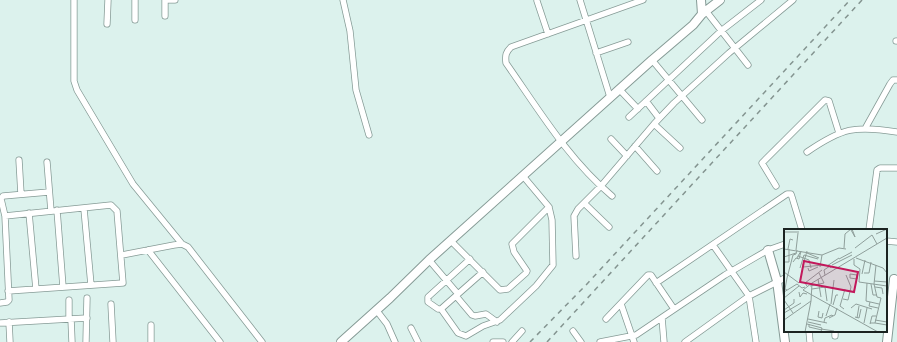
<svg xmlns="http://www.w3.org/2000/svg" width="897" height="342" font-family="Cabin,sans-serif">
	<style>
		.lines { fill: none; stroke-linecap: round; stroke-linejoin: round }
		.street-casing { stroke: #869b96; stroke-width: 7 }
		.secondary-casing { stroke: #869b96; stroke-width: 10 }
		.primary-casing { stroke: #869b96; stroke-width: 10 }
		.street { stroke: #fff; stroke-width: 5.5 }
		.secondary { stroke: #fff; stroke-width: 8 }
		.primary { stroke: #fff; stroke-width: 8 }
		.rail { stroke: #849490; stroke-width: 1.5; stroke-dasharray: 5 5; stroke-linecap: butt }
		.inset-road { fill: none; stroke: #8f9f9b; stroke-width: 1 }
		.view { fill: #c2185b; fill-opacity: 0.15; stroke: #c2185b; stroke-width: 2 }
		.inset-edge { fill: none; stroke: #1b2321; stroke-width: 2 }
	</style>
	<rect width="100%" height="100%" fill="#dcf2ed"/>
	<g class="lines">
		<g class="street-casing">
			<path id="street" d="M74 0V81L77 90 133 184 182 244
				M135 0V20
				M165 0H175
				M343 0 350 31 356 90 369 135
				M580 0 610 97
				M537 1 548 34
				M706 11 748 65
				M165 16V0
				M107 24 108 0
				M896 41H897
				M596 53 628 42
				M652 60 702 120
				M619 89 638 109
				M646 101 659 118
				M629 117 721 31 761 0
				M654 124 680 148
				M866 127 890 84 893 80H897
				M611 139 627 156
				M635 146 657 171
				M807 152C842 128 855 125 897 132
				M19 160 21 194
				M47 162 51 211
				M776 186 762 163 825 100 829 101 839 133
				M612 196C568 159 539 110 506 63 505 55 506 52 511 47L643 0
				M584 203 609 227
				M84 209 91 285
				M57 210 63 287
				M29 213 36 289
				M5 216 1 199 3 196 49 192
				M869 230 877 170 880 168H897
				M451 241 500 290 508 289 526 273 527 271 514 252 512 244 549 207
				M886 241 897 242
				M713 245 749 296 756 342
				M148 250 220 342
				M122 255 174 245 182 244 188 247 262 342
				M576 256 574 216 578 209 601 186 654 124 674 103 729 53 793 0
				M470 259 428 297V302L438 309H441L483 272
				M429 260 458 294
				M656 283 787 194H791L792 197 802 230
				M456 296 472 315 475 316 486 314 497 322
				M0 303 7 302 9 300 5 216 111 205 117 211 123 283 8 291
				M111 304 113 342
				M621 304 634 342
				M441 309 458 333 466 336 483 326 500 320 536 286 553 265 552 220 549 207 523 176
				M377 311 387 324 395 342
				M662 318 664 342
				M69 319V300
				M71 319 72 342
				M606 319 648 275H651L674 309
				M9 322 10 342
				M0 323 87 318
				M411 328 418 342
				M573 331 581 342
				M809 331 810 342
				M835 331V336
				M86 342 87 298
				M151 342V325
				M493 342H503
				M512 342 522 331
				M600 342 636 335 725 275 768 250 785 244
				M685 342 749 296 785 278"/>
		</g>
		<g class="secondary-casing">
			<path id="secondary" d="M702 14 720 0
				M341 342 390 298 429 260 652 60 693 25 702 14 701 0"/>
		</g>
		<g class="primary-casing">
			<path id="primary" d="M768 250 777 281 785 342
				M887 342 894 279"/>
		</g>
		<use href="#street" class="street"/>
		<use href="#secondary" class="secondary"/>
		<use href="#primary" class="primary"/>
		<path class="rail" d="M530 342 586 285 850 0
			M547 342 862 0"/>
	</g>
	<g transform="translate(784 229)">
		<rect width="103" height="103" fill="#dcf2ed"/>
		<path class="inset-road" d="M67 1 71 8 68 0M0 3H15M92 5 103 0M60 19 61 5 67 0M71 19 88 6 93 15M0 20 38 26 55 19 62 20M4 20 6 10 9 11M12 21 14 4M23 24 35 29M0 28 12 24M13 29 14 27 25 31 27 39M72 29 99 39 103 44M55 30 68 23M70 30V36L76 40 75 53 103 57M0 33H5V20M9 33 12 29 15 30 17 22 14 27M19 36 23 22M48 36 68 26M43 37 55 29M19 38 39 36M36 38 38 26M16 39 20 26 34 30M24 39 25 42 34 38M0 43 15 54M80 44H85L87 33M78 45 81 31M41 46 40 41 46 37 47 39M73 46V50L66 49V45L73 46M34 50 37 68M90 52 103 53M28 54 19 61 94 103M83 54 82 72 95 75M87 55 89 66H93M23 57 21 54 38 41M26 57 40 54 35 44M91 58 98 59 99 65M28 60 41 58 43 72M3 61 1 60 3 49 9 26 12 25 13 21M0 63 13 55 18 59 21 58M15 63 16 68 19 64 23 65M0 69 15 57M59 70 64 71 67 58 62 46M0 71 9 84M86 73 85 77 94 79M47 75 50 51M49 76 52 66H54M67 79 72 75 88 80M60 80 56 77 61 60M0 81 10 74V70M35 82 34 88 38 89 39 84M0 84 17 74M42 87 46 75M71 88 75 89 77 80M45 89 51 86 53 79M73 89 75 77M24 90 43 94M0 91 27 72 28 54 103 9M91 91 103 93M24 93 37 96M40 93 41 89 48 86 49 87M80 94 83 79M86 94H91L97 69 93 68 90 55 92 36M91 94 103 96M23 95 38 99 37 103M25 95V98L38 101M86 95 88 87H92M37 100 50 102M21 103 27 72"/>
		<path class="view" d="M20 32 74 43 70 63 16 53Z"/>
		<rect width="103" height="103" class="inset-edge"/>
	</g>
</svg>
